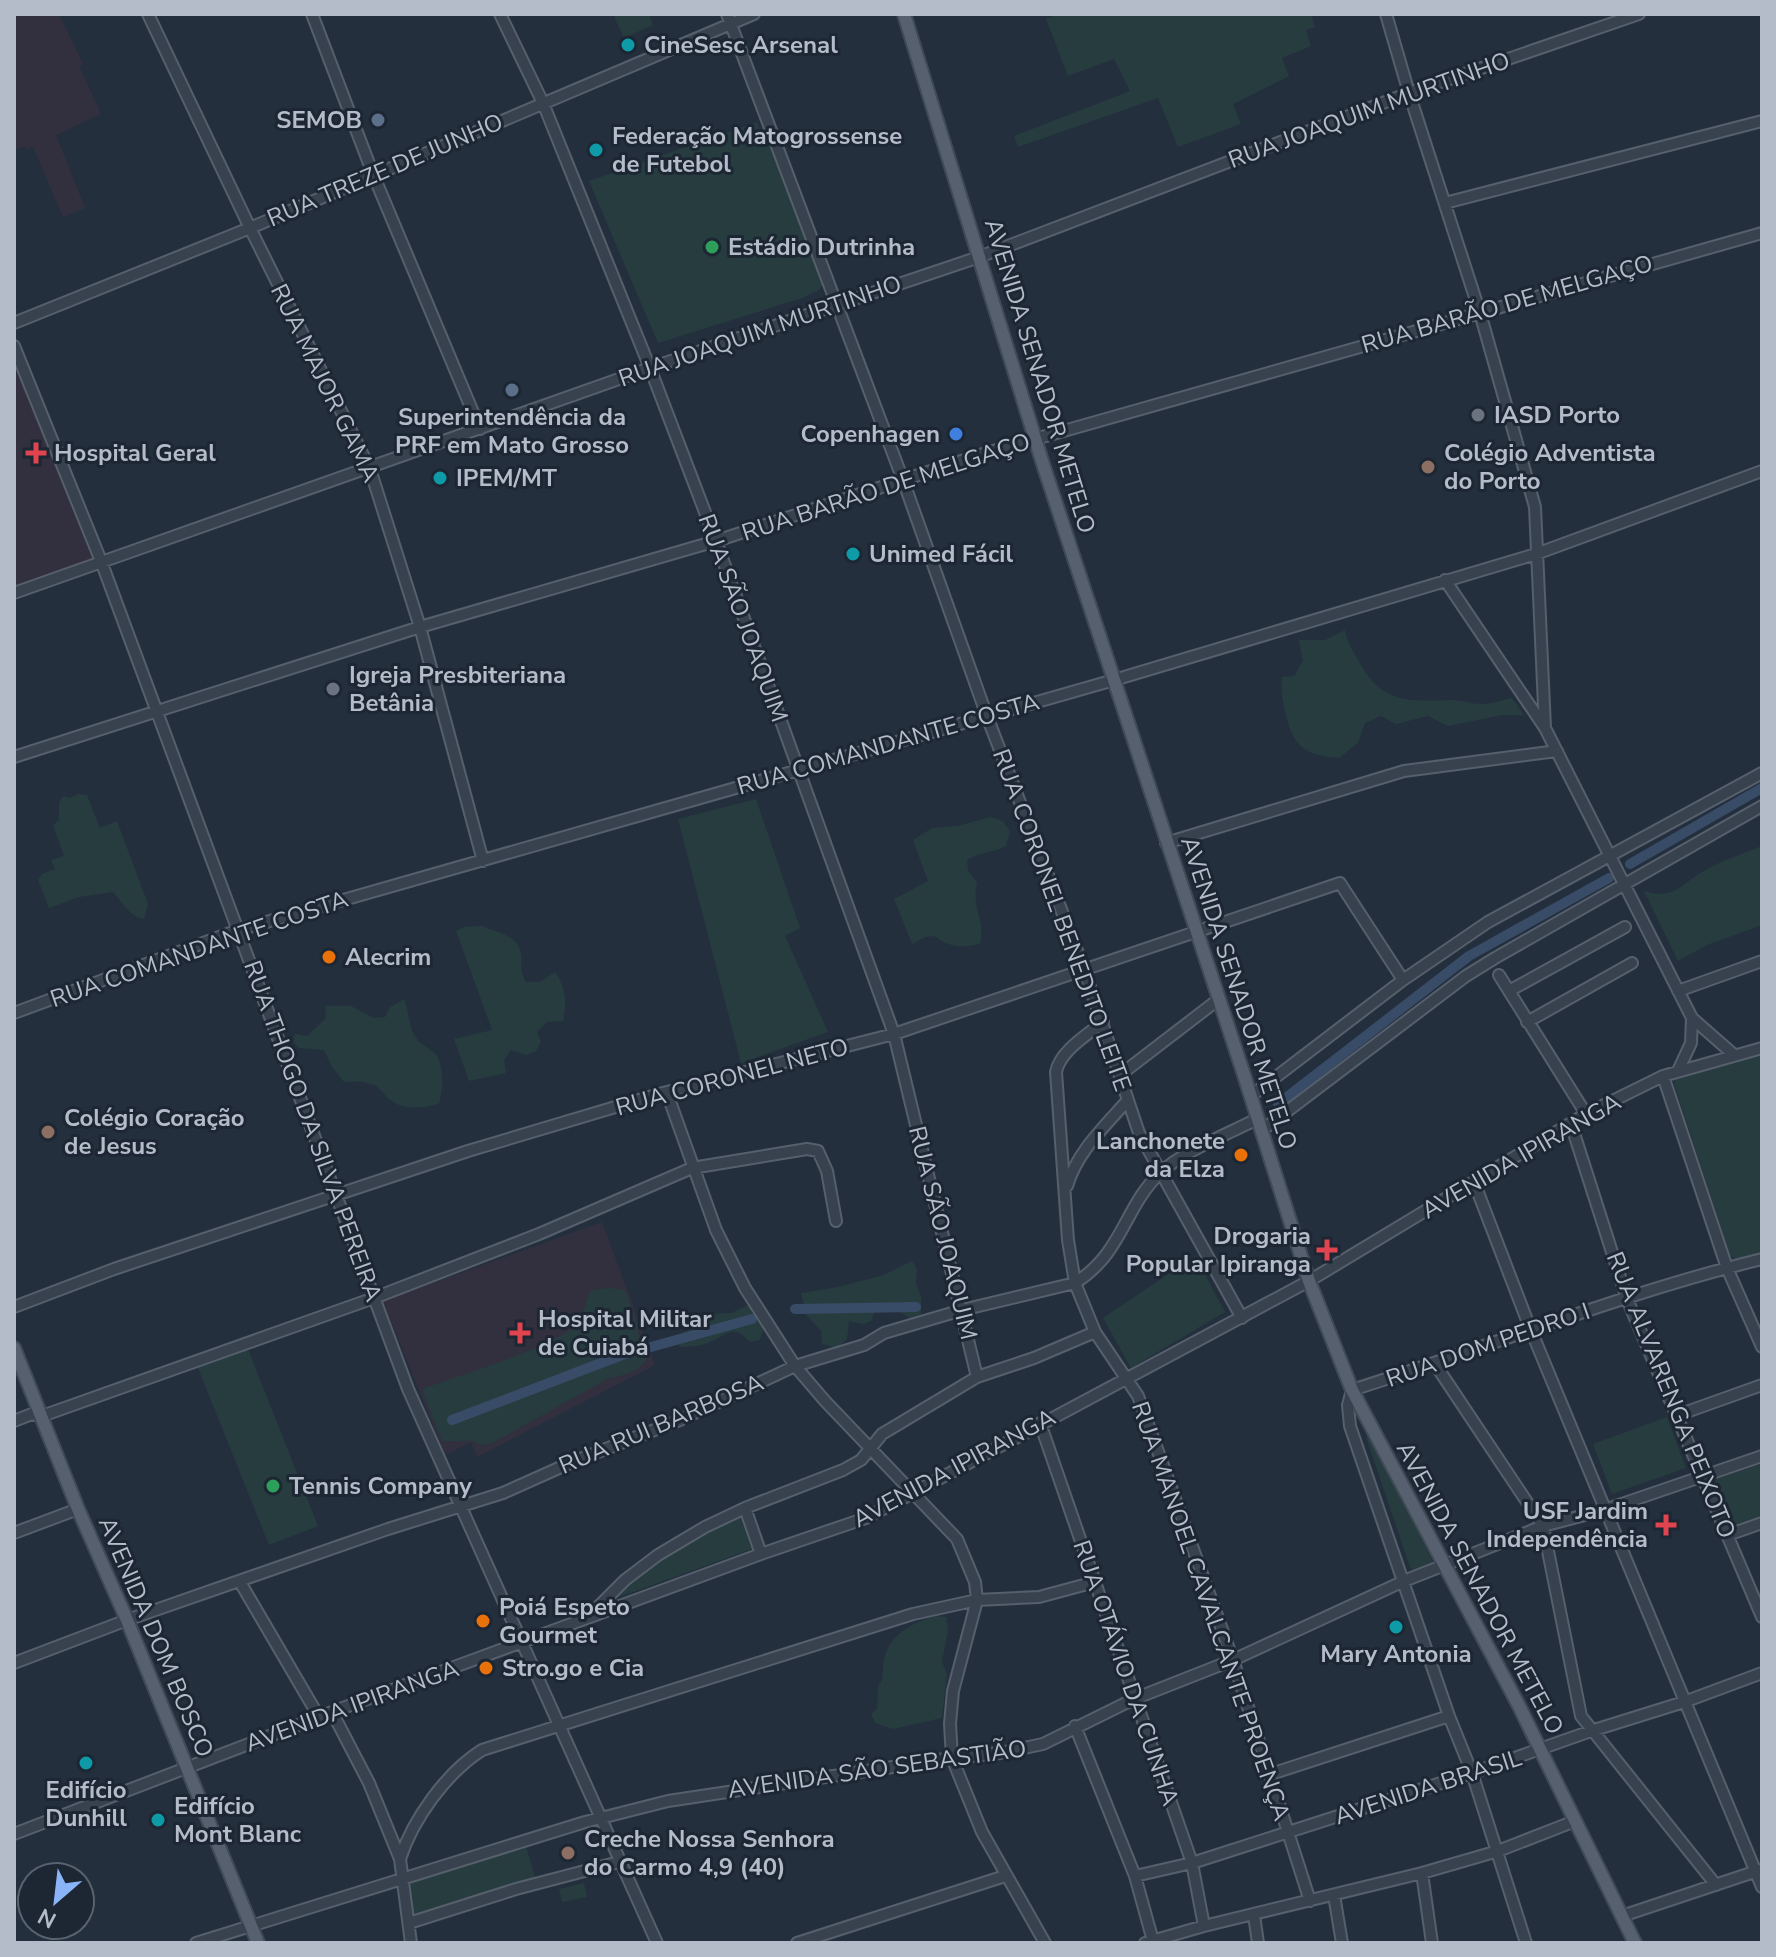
<svg xmlns="http://www.w3.org/2000/svg" width="1776" height="1957" font-family="'Nunito Sans',sans-serif">
	<style>
		.medical { fill: #32303f }
		.green { fill: #263c3f }
		.lines { fill: none; stroke-linecap: round; stroke-linejoin: round }
		.canal { stroke: #394c67; stroke-width: 10 }
		.minor-casing { stroke: #565f6c; stroke-width: 14 }
		.major-casing { stroke: #414a57; stroke-width: 16 }
		.minor { stroke: #38414e; stroke-width: 10 }
		.major { stroke: #56606e; stroke-width: 12 }
		.culture-dot { fill: #0f9aa8; stroke: #1d2633; stroke-width: 3 }
		.service-dot { fill: #5c6f8a; stroke: #1d2633; stroke-width: 3 }
		.leisure-dot { fill: #2e9e5b; stroke: #1d2633; stroke-width: 3 }
		.worship-dot { fill: #6b7280; stroke: #1d2633; stroke-width: 3 }
		.shop-dot { fill: #3f7fe0; stroke: #1d2633; stroke-width: 3 }
		.health-dot { fill: #e0444e; stroke: #1d2633; stroke-width: 3 }
		.education-dot { fill: #8d6e63; stroke: #1d2633; stroke-width: 3 }
		.food-dot { fill: #e8710a; stroke: #1d2633; stroke-width: 3 }
		.labels { text-anchor: middle; dominant-baseline: central; stroke-width: 6; stroke-linejoin: round; paint-order: stroke }
		.poi-label { font-size: 24px; font-weight: bold; fill: #b4bcc9; stroke: #1d2633; text-anchor: start }
		.street-label { font-size: 24px; fill: #b4bcc9; stroke: #1d2633 }
	</style>
	<rect width="100%" height="100%" fill="#242f3e"/>
	<path class="medical" d="M14 14H59L83 64 79 66 101 114 56 135 85 208 63 217 33 147 27 149 25 146 14 150Z
		M14 345 101 561 14 593Z
		M602 1222 655 1365 477 1457 471 1442 445 1455 383 1301Z"/>
	<path class="green" d="M613 14H649L653 25 624 38Z
		M1058 14H1311L1315 27 1306 30 1311 46 1282 58 1289 76 1233 104 1241 124 1178 147 1158 98 1018 147 1014 136 1130 91 1114 59 1068 76 1046 19Z
		M757 122 763 137H766L823 283 819 290 802 298 658 343 589 181Z
		M1345 630C1346 641 1352 649 1357 658 1381 704 1405 701 1451 700 1461 700 1472 704 1482 704 1492 704 1503 700 1512 698L1524 715H1502L1448 726 1428 716 1396 724 1381 716 1365 723 1358 743 1339 758C1307 756 1293 747 1286 715 1283 701 1280 690 1282 677L1294 676 1303 661 1299 640H1325Z
		M78 794 87 795 100 828 117 821 148 904 144 919C130 917 122 902 113 892L79 897 49 908 38 880 42 874 55 869 51 860 64 856 53 825 59 820V802L63 796 70 798Z
		M756 799 800 928 785 936 828 1032 741 1063 678 819Z
		M990 817 1003 821 1010 831 1006 846C992 853 979 852 967 860L968 870 977 883C971 909 986 919 980 944 961 948 950 948 935 936L925 937 912 944 894 899 928 881 913 840 932 828 958 826Z
		M1762 846V925L1707 945 1678 961 1644 891C1673 900 1679 886 1702 872 1720 861 1742 854 1762 846Z
		M482 926C496 932 516 935 520 950 524 963 517 964 526 982H540L555 972C566 986 567 1003 563 1021L547 1022 537 1032 541 1042 536 1051 526 1055 511 1050 504 1060 506 1073 469 1081 454 1039 492 1030 456 931 464 927Z
		M404 999C409 1010 408 1020 412 1030 419 1046 424 1043 434 1053 445 1063 443 1090 439 1103 425 1109 403 1110 390 1100 385 1096 381 1089 376 1086 366 1081 354 1081 344 1082L332 1067 324 1050 299 1048 293 1042 295 1034 307 1036 326 1018 325 1006H351L374 1018 385 1017 390 1007Z
		M1762 1054V1252L1735 1259 1730 1255 1674 1084 1675 1080Z
		M1195 1256 1225 1312 1131 1368 1103 1318Z
		M912 1261 917 1269 916 1283 921 1296V1316L913 1320 896 1310 875 1311 871 1321 862 1324 849 1321 847 1339 837 1348 822 1344 821 1331 806 1315 801 1293 838 1287 884 1275Z
		M610 1288 625 1290 637 1323 639 1342 648 1357C638 1372 626 1375 609 1378L492 1443 480 1445 474 1441H442L422 1389C454 1377 558 1346 577 1324 582 1319 587 1298 591 1290Z
		M748 1305 764 1329 760 1340 750 1342C732 1322 727 1336 708 1343 699 1346 689 1347 680 1347L674 1336 701 1325 708 1314 731 1313Z
		M248 1349 318 1526 269 1545 198 1368Z
		M1667 1417 1686 1468 1612 1494 1593 1444Z
		M1369 1436 1432 1560V1566L1414 1572 1410 1567 1366 1437Z
		M1762 1464V1518L1735 1527 1731 1526 1713 1480Z
		M740 1516 752 1549 611 1600C628 1572 708 1530 740 1516Z
		M935 1616 946 1617 948 1630 942 1662 947 1674 942 1718 893 1729 875 1723 871 1714 877 1709 878 1686C884 1680 882 1677 883 1668 885 1637 907 1625 935 1616Z
		M526 1846 536 1881 415 1918 407 1884Z
		M584 1883 587 1897 562 1902 559 1889Z"/>
	<g class="lines">
		<path class="canal" d="M1630 864 1762 788
			M1278 1104 1469 956 1609 878
			M795 1309 916 1307
			M452 1420 622 1355 752 1319"/>
		<g class="minor-casing">
			<path id="minor" d="M148 14 250 228 370 469 420 627 483 861
				M312 14 373 174 480 429
				M500 14 543 103 650 368 716 541 894 1034 977 1377
				M727 14 903 480 988 719 1084 969 1139 1133 1242 1318
				M1386 14 1409 93 1480 313 1535 507 1545 728
				M1445 203 1762 121
				M14 323 250 228 754 14
				M14 346 101 561 408 1389 657 1943
				M1445 580 1545 728 1692 1018 1733 1054
				M14 593 650 368 979 257 1409 93 1639 14
				M14 757 420 627 716 541 986 453 1762 233
				M1166 843 1404 771 1557 751
				M1499 975 1586 1114
				M1509 991 1625 927
				M1678 991 1762 961
				M14 1013 238 930 1114 680 1536 554 1762 471
				M1103 1022C1087 1035 1060 1051 1056 1072L1068 1240 1075 1283 1095 1332 1138 1396 1233 1660 1310 1901
				M1527 1022 1632 963
				M1678 1071 1691 1043 1692 1018
				M1120 1075 1219 999
				M1663 1076 1727 1268 1762 1347
				M667 1093 716 1230 745 1288 795 1366 825 1401 957 1539 975 1582 977 1600 953 1691 950 1724 952 1758 982 1832 1045 1943
				M1251 1096 1403 980 1488 922 1762 773
				M1571 1124 1627 1299 1762 1617
				M1261 1131 1466 976 1495 958 1762 806
				M1474 1182 1530 1328 1762 1887
				M1067 1186C1077 1152 1104 1127 1127 1101
				M14 1307 114 1269 468 1151 659 1094 894 1034 1340 883 1403 980
				M1435 1364 1543 1526 1581 1716 1716 1885
				M1678 1415 1762 1385
				M14 1421 32 1414 42 1416 374 1298 539 1234 692 1168 807 1149 818 1151 827 1171 836 1221
				M1040 1423 1192 1863 1204 1926
				M745 1508 761 1554
				M14 1533 78 1509
				M1728 1535 1762 1523
				M240 1582 319 1717
				M588 1617 625 1580 658 1555 705 1527 745 1508 843 1470 861 1460 882 1434 977 1377 1034 1358 1095 1332
				M14 1663 127 1620 388 1529 503 1493 570 1463 680 1420 795 1366 864 1345 884 1333 962 1310 1075 1283C1123 1253 1124 1207 1160 1173 1184 1151 1228 1134 1257 1119
				M332 1712 369 1783 400 1859 411 1943
				M1075 1726 1135 1876 1153 1941
				M1271 1774 1449 1716
				M14 1834 332 1712 761 1554 866 1518 1309 1281 1586 1114 1663 1076 1762 1048
				M400 1859C413 1819 446 1773 482 1750L913 1614 977 1600 1039 1597 1095 1582
				M1422 1873 1432 1943
				M1135 1876 1192 1863 1472 1773 1591 1731 1684 1702 1762 1673
				M1334 1895 1342 1943
				M1254 1915 1258 1943
				M1622 1916 1760 1870
				M409 1923 516 1889 619 1862
				M196 1943 585 1822 668 1801 952 1758 1000 1753 1043 1744 1134 1699 1233 1660 1404 1581 1543 1526 1604 1510 1762 1456
				M797 1943 1005 1876
				M1145 1943 1204 1926 1422 1873 1498 1851 1575 1821
				M1526 1943 1472 1773 1449 1716 1350 1426 1348 1405 1352 1390C1489 1347 1623 1293 1762 1259"/>
		</g>
		<g class="major-casing">
			<path id="major" d="M904 14 1042 461 1244 1075 1309 1281 1352 1390 1519 1706 1635 1943
				M14 1348 78 1509 127 1620 258 1943"/>
		</g>
		<use href="#minor" class="minor"/>
		<use href="#major" class="major"/>
	</g>
	<g class="culture-dot">
		<circle cx="628" cy="45" r="8"/>
		<circle cx="596" cy="150" r="8"/>
		<circle cx="440" cy="478" r="8"/>
		<circle cx="853" cy="554" r="8"/>
		<circle cx="1396" cy="1627" r="8"/>
		<circle cx="86" cy="1763" r="8"/>
		<circle cx="158" cy="1820" r="8"/>
	</g>
	<g class="service-dot">
		<circle cx="378" cy="120" r="8"/>
		<circle cx="512" cy="390" r="8"/>
	</g>
	<g class="leisure-dot">
		<circle cx="712" cy="247" r="8"/>
		<circle cx="273" cy="1486" r="8"/>
	</g>
	<g class="worship-dot">
		<circle cx="1478" cy="415" r="8"/>
		<circle cx="333" cy="689" r="8"/>
	</g>
	<circle class="shop-dot" cx="956" cy="434" r="8"/>
	<g class="health-dot">
		<path d="M32 441h8v8h8v8h-8v8h-8v-8h-8v-8h8z"/>
		<path d="M1323 1238h8v8h8v8h-8v8h-8v-8h-8v-8h8z"/>
		<path d="M516 1321h8v8h8v8h-8v8h-8v-8h-8v-8h8z"/>
		<path d="M1662 1513h8v8h8v8h-8v8h-8v-8h-8v-8h8z"/>
	</g>
	<g class="education-dot">
		<circle cx="1428" cy="467" r="8"/>
		<circle cx="48" cy="1132" r="8"/>
		<circle cx="568" cy="1853" r="8"/>
	</g>
	<g class="food-dot">
		<circle cx="329" cy="957" r="8"/>
		<circle cx="1241" cy="1155" r="8"/>
		<circle cx="483" cy="1621" r="8"/>
		<circle cx="486" cy="1668" r="8"/>
	</g>
	<g class="labels">
		<g class="poi-label">
			<text x="644" y="45">CineSesc Arsenal</text>
			<text x="362" y="120" text-anchor="end">SEMOB</text>
			<text x="612" y="136">Federação Matogrossense<tspan x="612" dy="28">de Futebol</tspan></text>
			<text x="728" y="247">Estádio Dutrinha</text>
			<text x="1494" y="415">IASD Porto</text>
			<text x="512" y="417" text-anchor="middle">Superintendência da<tspan x="512" dy="28">PRF em Mato Grosso</tspan></text>
			<text x="940" y="434" text-anchor="end">Copenhagen</text>
			<text x="54" y="453">Hospital Geral</text>
			<text x="1444" y="453">Colégio Adventista<tspan x="1444" dy="28">do Porto</tspan></text>
			<text x="456" y="478">IPEM/MT</text>
			<text x="869" y="554">Unimed Fácil</text>
			<text x="349" y="675">Igreja Presbiteriana<tspan x="349" dy="28">Betânia</tspan></text>
			<text x="345" y="957">Alecrim</text>
			<text x="64" y="1118">Colégio Coração<tspan x="64" dy="28">de Jesus</tspan></text>
			<text x="1225" y="1141" text-anchor="end">Lanchonete<tspan x="1225" dy="28">da Elza</tspan></text>
			<text x="1311" y="1236" text-anchor="end">Drogaria<tspan x="1311" dy="28">Popular Ipiranga</tspan></text>
			<text x="538" y="1319">Hospital Militar<tspan x="538" dy="28">de Cuiabá</tspan></text>
			<text x="289" y="1486">Tennis Company</text>
			<text x="1648" y="1511" text-anchor="end">USF Jardim<tspan x="1648" dy="28">Independência</tspan></text>
			<text x="499" y="1607">Poiá Espeto<tspan x="499" dy="28">Gourmet</tspan></text>
			<text x="1396" y="1654" text-anchor="middle">Mary Antonia</text>
			<text x="502" y="1668">Stro.go e Cia</text>
			<text x="86" y="1790" text-anchor="middle">Edifício<tspan x="86" dy="28">Dunhill</tspan></text>
			<text x="174" y="1806">Edifício<tspan x="174" dy="28">Mont Blanc</tspan></text>
			<text x="584" y="1839">Creche Nossa Senhora<tspan x="584" dy="28">do Carmo 4,9 (40)</tspan></text>
		</g>
		<g class="street-label">
			<text transform="translate(1369 110) rotate(-20)">RUA JOAQUIM MURTINHO</text>
			<text transform="translate(385 170) rotate(-23)">RUA TREZE DE JUNHO</text>
			<text transform="translate(1507 304) rotate(-16)">RUA BARÃO DE MELGAÇO</text>
			<text transform="translate(760 331) rotate(-19)">RUA JOAQUIM MURTINHO</text>
			<text transform="translate(1040 376) rotate(73)">AVENIDA SENADOR METELO</text>
			<text transform="translate(325 383) rotate(64)">RUA MAJOR GAMA</text>
			<text transform="translate(886 487) rotate(-18)">RUA BARÃO DE MELGAÇO</text>
			<text transform="translate(743 618) rotate(70)">RUA SÃO JOAQUIM</text>
			<text transform="translate(888 744) rotate(-16)">RUA COMANDANTE COSTA</text>
			<text transform="translate(1062 920) rotate(70)">RUA CORONEL BENEDITO LEITE</text>
			<text transform="translate(199 949) rotate(-19)">RUA COMANDANTE COSTA</text>
			<text transform="translate(1239 993) rotate(72)">AVENIDA SENADOR METELO</text>
			<text transform="translate(732 1077) rotate(-15)">RUA CORONEL NETO</text>
			<text transform="translate(313 1131) rotate(70)">RUA THOGO DA SILVA PEREIRA</text>
			<text transform="translate(1521 1156) rotate(-30)">AVENIDA IPIRANGA</text>
			<text transform="translate(943 1233) rotate(76)">RUA SÃO JOAQUIM</text>
			<text transform="translate(1488 1345) rotate(-19)">RUA DOM PEDRO I</text>
			<text transform="translate(1671 1395) rotate(68)">RUA ALVARENGA PEIXOTO</text>
			<text transform="translate(661 1424) rotate(-23)">RUA RUI BARBOSA</text>
			<text transform="translate(954 1468) rotate(-28)">AVENIDA IPIRANGA</text>
			<text transform="translate(1480 1588) rotate(62)">AVENIDA SENADOR METELO</text>
			<text transform="translate(1211 1611) rotate(71)">RUA MANOEL CAVALCANTE PROENÇA</text>
			<text transform="translate(156 1637) rotate(67)">AVENIDA DOM BOSCO</text>
			<text transform="translate(1126 1673) rotate(71)">RUA OTÁVIO DA CUNHA</text>
			<text transform="translate(352 1706) rotate(-20)">AVENIDA IPIRANGA</text>
			<text transform="translate(877 1769) rotate(-8)">AVENIDA SÃO SEBASTIÃO</text>
			<text transform="translate(1428 1787) rotate(-18)">AVENIDA BRASIL</text>
		</g>
	</g>
	<rect width="1776" height="1957" fill="none" stroke="#b4bcc9" stroke-width="32"/>
	<g transform="translate(56 1901) rotate(208)"><circle r="38" fill="#1d2633" stroke="#59626f" stroke-width="2"/>
	<path d="M0-6L14 30L0 20L-14 30Z" fill="#8ab4f8"/>
	<text y="-12" font-size="22" font-weight="bold" text-anchor="middle" fill="#b4bcc9">N</text>
	</g>
</svg>
